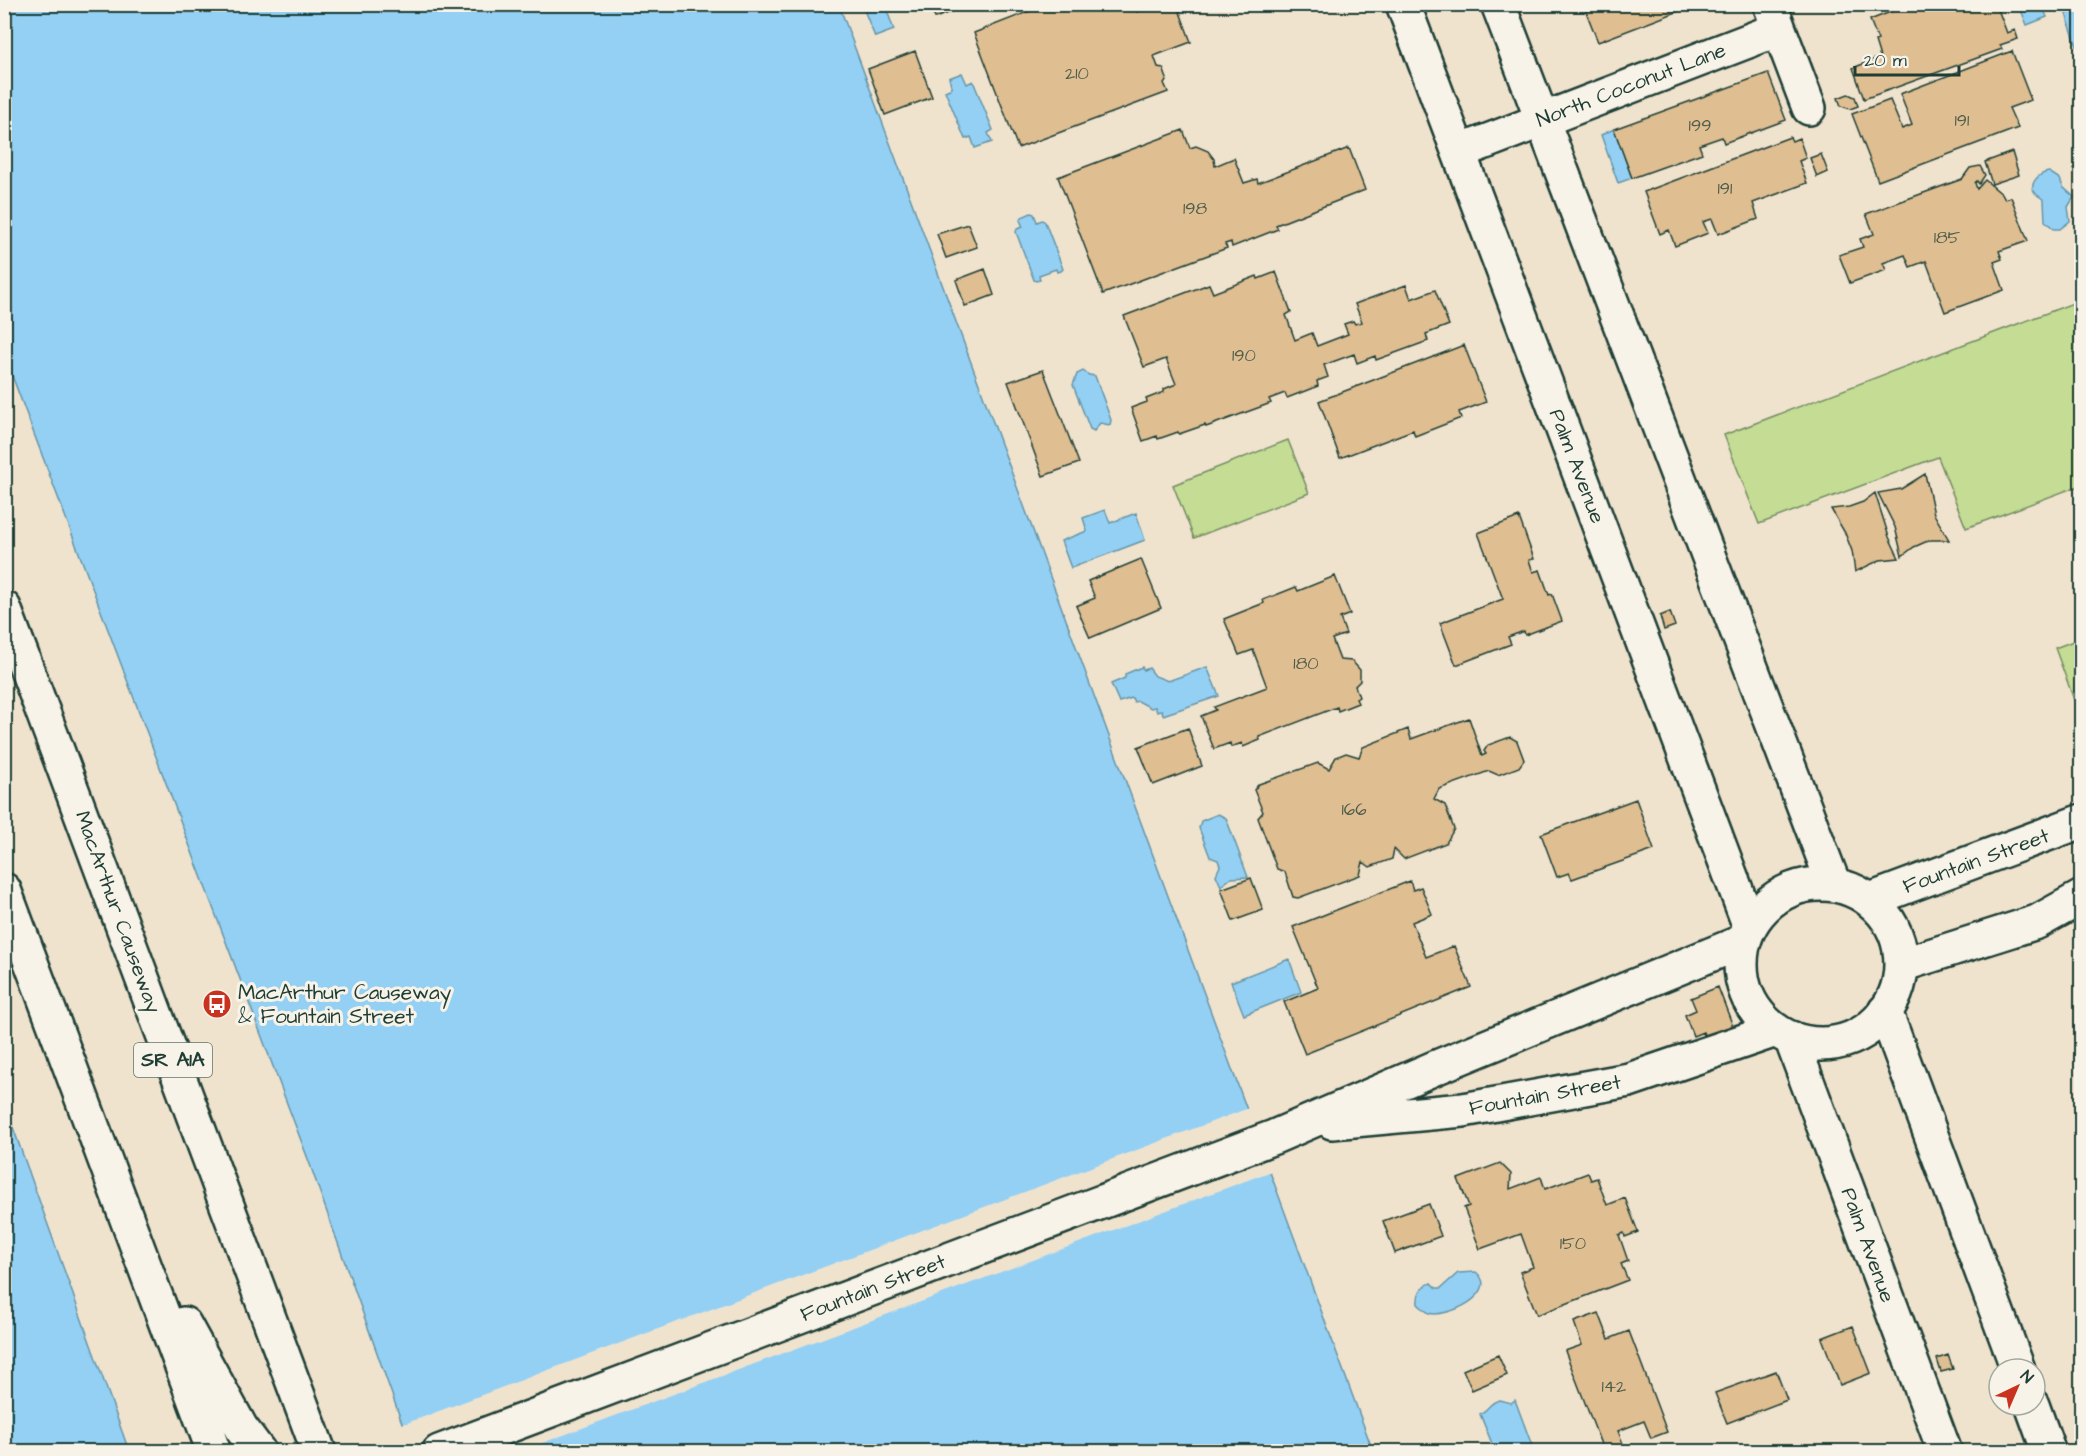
<svg xmlns="http://www.w3.org/2000/svg" width="2086" height="1456" font-family="'Architects Daughter',sans-serif">
	<style>
		.green { fill: #c4dc93; stroke: #728c64; stroke-width: 1.5 }
		.water { fill: #94d0f4; stroke: #6595a7; stroke-width: 1.5 }
		.pier { fill: #f0e3ce }
		.building { fill: #dfbe91; stroke: #1f3d34; stroke-width: 1.5 }
		.lines { fill: none; stroke-linecap: round; stroke-linejoin: round }
		.street-casing { stroke: #1f3d34; stroke-width: 38 }
		.highway-casing { stroke: #1f3d34; stroke-width: 38 }
		.street { stroke: #f7f3e8; stroke-width: 33 }
		.highway { stroke: #f7f3e8; stroke-width: 33 }
		.labels { text-anchor: middle; dominant-baseline: central; stroke-width: 6; stroke-linejoin: round; paint-order: stroke }
		.number-label { font-size: 18px; fill: #4f5d4b }
		.shield { fill: #f7f3e8; stroke: #60746a; stroke-width: 1.5 }
		.shield-label { font-size: 20px; font-weight: bold; fill: #1f3d34 }
		.street-label { font-size: 21px; fill: #1f3d34; stroke: #f7f3e8 }
		.poi-label { font-size: 21px; fill: #1f3d34; stroke: #f7f3e8; text-anchor: start }
	</style>
	<rect width="100%" height="100%" fill="#f0e3ce"/>
	<filter id="ink" filterUnits="userSpaceOnUse"><feTurbulence type="fractalNoise" baseFrequency=".0167" numOctaves="2"/><feDisplacementMap in="SourceGraphic" scale="12" xChannelSelector="R" yChannelSelector="G"/><feConvolveMatrix kernelMatrix="1 2 1 2 8 2 1 2 1" color-interpolation-filters="sRGB"/></filter>
	<g filter="url(#ink)">
		<path class="green" d="M2081 300V485L1966 528 1938 457 1759 524 1724 435Z
			M1288 440 1309 493 1194 538 1173 485Z
			M2081 638H2082L2081 719 2055 648Z"/>
		<path class="water" d="M5 5H839L1373 1451H412L308 1159 5 357Z
			M862 5H885L894 30 875 37Z
			M2019 5H2042L2047 17 2027 25Z
			M2063 5H2081V58Z
			M962 73 967 84 973 81 993 130 988 133 992 142 975 148 971 137 965 139 945 91 952 88 949 78Z
			M1614 129 1632 178 1618 183 1601 135Z
			M2049 172 2060 179 2063 187 2074 197 2068 207 2070 221 2060 229H2054L2045 221 2044 200C2042 198 2038 196 2036 194 2027 184 2039 173 2049 172Z
			M1031 213 1034 214 1037 222 1042 220 1045 222 1063 269 1061 271 1057 272 1056 269 1039 275 1040 280 1036 281 1034 280 1016 232 1017 229 1023 227 1020 220 1022 217Z
			M1083 371 1089 375 1095 376 1111 420 1110 425 1100 423 1094 431 1090 429 1073 385 1077 374Z
			M1105 510 1110 523 1136 513 1145 540 1071 568 1061 541 1087 531 1083 518Z
			M1142 667 1144 670 1149 668 1155 676 1168 681 1207 667 1219 696 1163 715 1162 710 1157 712 1155 707 1151 708 1138 701 1134 702 1132 698 1119 702 1111 684 1125 678V674Z
			M1218 814 1226 818 1248 877 1231 878 1221 886 1216 875 1220 866 1218 860 1210 857 1199 828 1201 821Z
			M1289 959 1301 992 1244 1015 1231 982Z
			M5 1105 129 1451H5Z
			M1476 1272C1502 1293 1446 1319 1429 1313 1425 1311 1421 1307 1418 1304 1417 1293 1421 1287 1431 1283L1436 1288H1441L1458 1273Z
			M1499 1400 1511 1403 1515 1400 1534 1451H1495L1480 1414C1488 1410 1489 1403 1499 1400Z"/>
		<path class="pier" d="M1249 1108 1272 1171 518 1452H409L399 1424 407 1423Z"/>
		<path class="building" d="M929 4H972L935 18Z
			M1048 4H1135L1137 12 1157 4H1177L1191 42 1154 56 1158 67 1163 68 1167 79 1164 83 1168 92 1018 148 974 33Z
			M1583 4H1695V5L1598 42Z
			M1911 4H1996L2007 33 2015 30 2018 39 2000 45 2002 49 1864 99 1853 68 1880 57 1875 41 1878 40 1870 20Z
			M915 51 932 97 885 115 868 69Z
			M2012 51 2031 100 2009 108 2018 128 1878 181 1852 114 1890 100 1902 129 1912 125 1900 94Z
			M1768 73 1786 120 1724 143 1722 137 1699 145 1702 153 1632 178 1614 129Z
			M1848 94 1855 97 1858 106 1850 109 1841 106 1838 98Z
			M1183 130 1190 148 1196 146 1208 151 1214 159 1215 166 1234 158 1244 183 1257 179 1258 183 1349 148 1365 190 1276 225 1278 229 1232 247 1231 242 1225 244 1227 248 1103 294 1058 177Z
			M1790 137 1792 141 1799 138 1806 158 1799 161 1807 183 1753 203 1758 219 1718 234 1712 219 1703 222 1708 233 1675 246 1669 230 1660 234 1644 192Z
			M2012 152 2019 175 1992 184 1985 162Z
			M1821 154 1828 172 1817 177 1810 158Z
			M1980 166 1985 175 1979 184 1977 181 1975 183 1977 189 1985 180 2003 195 2005 199 2011 197 2028 241 1999 251 2002 259 1994 262 2004 290 1945 312 1926 261 1910 267 1905 255 1883 263 1886 270 1850 283 1839 255 1863 247 1860 239 1874 234 1866 214 1962 179 1970 168Z
			M968 224 977 247 946 258 937 234Z
			M985 269 994 295 965 306 956 280Z
			M1276 272 1291 312 1286 315 1295 340 1312 333 1317 346 1348 334 1344 324 1353 321 1355 324 1362 322 1355 304 1406 285 1411 299 1435 290 1449 325 1426 334 1428 341 1376 360 1375 356 1357 363 1354 354 1324 365 1328 377 1317 381 1318 386 1287 398 1285 393 1269 399 1271 403 1206 427 1205 425 1179 434 1178 432 1158 439 1157 436 1143 441 1131 408 1147 402 1146 399 1164 392V389L1176 384 1166 359 1144 367 1124 316 1209 284 1213 293 1257 276 1258 279Z
			M1464 345 1486 402 1459 412 1461 418 1415 436 1413 430 1340 458 1319 401Z
			M1043 370 1079 463 1043 476 1008 382Z
			M1925 474 1934 514 1949 540H1930L1914 547 1902 556 1895 527 1878 493 1901 489Z
			M1875 493 1889 537 1899 558 1880 560 1855 572 1852 551 1845 533 1831 509 1849 507 1863 502Z
			M1519 517 1534 559 1529 560 1533 572 1540 570 1549 595 1552 594 1562 621 1525 635 1524 631 1508 637 1511 644 1456 665 1440 623 1503 599 1478 533Z
			M1141 559 1161 608 1090 638 1076 606 1095 598 1088 581Z
			M1335 576 1350 614 1340 618 1346 634 1332 639 1340 660 1352 661 1360 670V681L1355 686 1359 697 1356 699 1358 703 1338 711 1337 707 1259 737 1260 740 1243 747 1242 743 1231 747 1230 743 1214 749 1201 716 1216 710 1214 707 1267 687 1253 650 1239 655 1224 619 1264 603 1263 600 1296 587 1298 591Z
			M1670 612 1675 626 1664 630 1660 616Z
			M1469 718 1482 756 1486 754 1484 751 1488 745 1510 737 1517 741 1524 760 1519 767 1498 775 1489 771 1439 789 1434 799 1445 805 1454 829 1446 843 1404 859 1394 849 1392 859 1370 867 1363 862 1360 875 1298 898 1293 897 1285 872 1277 869 1258 818 1263 812 1254 790 1259 784 1318 763 1329 769 1336 757 1346 753 1359 757 1363 747 1408 729 1411 739Z
			M1188 728 1202 766 1153 785 1138 747Z
			M1636 799 1654 850 1572 879 1569 873 1557 877 1541 834Z
			M1251 878 1263 910 1233 921 1221 889Z
			M1410 881 1413 890 1421 887 1432 914 1412 922 1426 957 1454 946 1471 987 1305 1054 1284 1002 1318 988 1293 927Z
			M1718 987 1734 1029 1706 1040 1703 1032 1693 1036 1685 1015 1696 1010 1691 998Z
			M1500 1163 1511 1174 1510 1189 1541 1177 1545 1189 1588 1173 1591 1180 1597 1178 1607 1205 1625 1198 1638 1232 1625 1237 1624 1233 1619 1235 1628 1261 1621 1264 1628 1280 1537 1315 1520 1272 1533 1267 1521 1234 1480 1249 1464 1208 1469 1206 1458 1179Z
			M1429 1204 1441 1236 1395 1253 1383 1221Z
			M2082 1306V1328L2074 1308Z
			M1599 1313 1609 1339 1629 1331 1667 1432 1651 1438 1644 1421 1618 1431 1624 1446 1611 1452H1604L1565 1351 1582 1345 1574 1322Z
			M1853 1326 1871 1373 1840 1385 1822 1338Z
			M1498 1355 1507 1375 1472 1390 1463 1370Z
			M1948 1355 1953 1369 1941 1372 1937 1359Z
			M1776 1371 1787 1400 1727 1423 1715 1393Z"/>
		<g class="lines">
			<g class="street-casing">
				<path id="street" d="M1403 4 1750 927
					M1498 4 1834 885
					M1779 29 1809 108
					M1459 152 1779 29 1770 4
					M1741 964a80 80 0 1 1 160 0a80 80 0 1 1-160 0Z
					M1870 900 2082 821
					M1901 965 2037 922 2082 897
					M1885 1011 2018 1369
					M1791 1038 1945 1452
					M1332 1122 1463 1110 1629 1080 1776 1030
					M2032 1405 2049 1452
					M439 1452 1274 1137 1437 1067 1744 941"/>
			</g>
			<g class="highway-casing">
				<path id="highway" d="M4 608 319 1452
					M4 890 214 1452
					M184 1324 241 1428 259 1452"/>
			</g>
			<use href="#street" class="street"/>
			<use href="#highway" class="highway"/>
		</g>
	</g>
	<defs>
		<g id="bus-disc" transform="scale(1.5)"><circle r="9.5" fill="#c8321e" stroke="#f7f3e8"/><path d="M-5-6H5V4H4V6H2V4H-2V6H-4V4H-5ZM-3.5-4V0h7V-4ZM-3.5 1.2v1.5H-2V1.2ZM2 1.2v1.5H3.5V1.2Z" fill="#fff"/></g>
	</defs>
	<g fill-rule="evenodd">
		<use href="#bus-disc" x="217" y="1004"/>
	</g>
	<g class="labels">
		<g class="number-label">
			<text x="1077" y="73">210</text>
			<text x="1962" y="120">191</text>
			<text x="1700" y="125">199</text>
			<text x="1725" y="188">191</text>
			<text x="1195" y="208">198</text>
			<text x="1947" y="237">185</text>
			<text x="1244" y="355">190</text>
			<text x="1306" y="663">180</text>
			<text x="1354" y="809">166</text>
			<text x="1573" y="1243">150</text>
			<text x="1614" y="1386">142</text>
		</g>
		<rect class="shield" x="134" y="1043" width="78" height="34" rx="4.5"/>
		<g class="shield-label">
			<text x="173" y="1060">SR A1A</text>
		</g>
		<g class="street-label">
			<text transform="translate(1631 85) rotate(-21)">North Coconut Lane</text>
			<text transform="translate(1577 466) rotate(69)">Palm Avenue</text>
			<text transform="translate(1976 861) rotate(-20)">Fountain Street</text>
			<text transform="translate(118 912) rotate(70)">MacArthur Causeway</text>
			<text transform="translate(1545 1095) rotate(-10)">Fountain Street</text>
			<text transform="translate(1868 1245) rotate(70)">Palm Avenue</text>
			<text transform="translate(873 1288) rotate(-21)">Fountain Street</text>
		</g>
		<g class="poi-label">
			<text x="238" y="992">MacArthur Causeway<tspan x="238" dy="24">&amp; Fountain Street</tspan></text>
		</g>
	</g>
	<rect width="2086" height="1456" fill="none" stroke="#f7f3e8" stroke-width="24"/>
	<rect x="12" y="12" width="2062" height="1432" fill="none" stroke="#1f3d34" stroke-width="2" filter="url(#ink)"/>
	<g transform="translate(2017 1387) rotate(44)"><circle r="28" fill="#f7f3e8" stroke="#a1aaa0" stroke-width="1.5"/>
	<path d="M0-4.5L10 22L0 15L-10 22Z" fill="#c8321e"/>
	<text y="-9" font-size="16" font-weight="bold" text-anchor="middle" fill="#1f3d34">N</text>
	</g>
	<path d="M1855 66v9h104v-9" fill="none" stroke="#1f3d34" stroke-width="3"/>
	<text x="1864" y="66" font-size="18" fill="#1f3d34" stroke="#f7f3e8" stroke-width="4.5" paint-order="stroke">20 m</text>
</svg>
